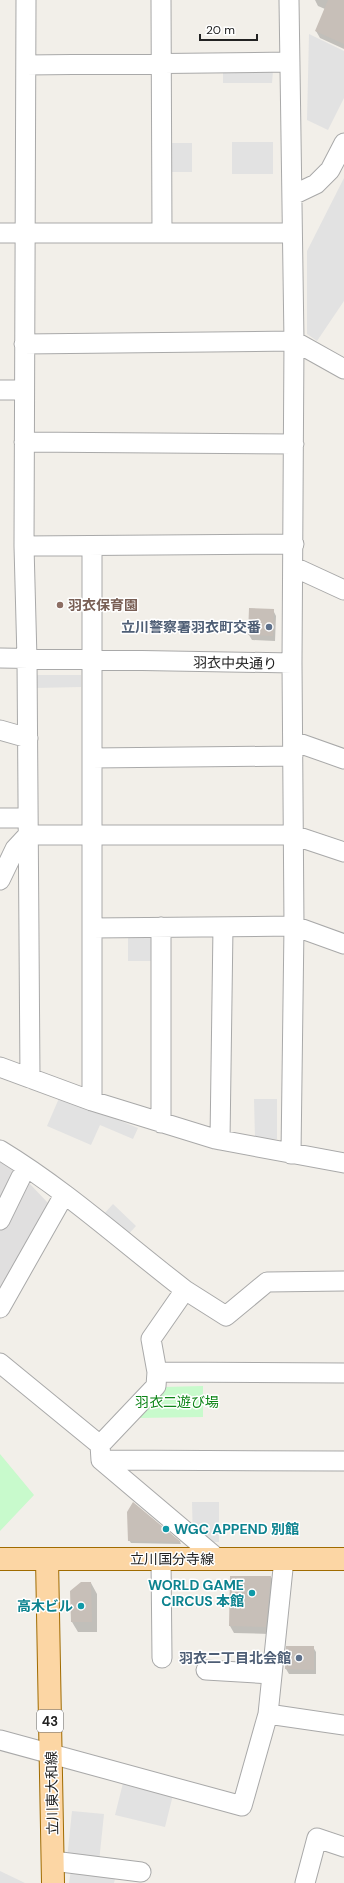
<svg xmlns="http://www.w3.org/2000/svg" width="344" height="1883" font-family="'DM Sans','Noto Sans JP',sans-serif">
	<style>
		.residential { fill: #e0dfdf }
		.park { fill: #c8facc }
		.parking { fill: #e2e2e2 }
		.shadow { fill: #0003 }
		.building { fill: #c7bfb8 }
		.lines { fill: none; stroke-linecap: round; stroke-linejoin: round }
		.minor-casing { stroke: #a9a9a9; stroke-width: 21 }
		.major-casing { stroke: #a06b00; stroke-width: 24 }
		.minor { stroke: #fff; stroke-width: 19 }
		.major { stroke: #fcd6a4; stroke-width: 22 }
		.education-dot { fill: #8d6e63; stroke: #fff; stroke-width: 1.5 }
		.service-dot { fill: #5c6f8a; stroke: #fff; stroke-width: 1.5 }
		.culture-dot { fill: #0f9aa8; stroke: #fff; stroke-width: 1.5 }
		.labels { text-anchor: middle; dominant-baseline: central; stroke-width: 3; stroke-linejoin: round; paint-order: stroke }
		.shield { fill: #fff; stroke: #646464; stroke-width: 1 }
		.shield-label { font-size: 13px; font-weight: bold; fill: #222 }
		.education-label { font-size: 14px; font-weight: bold; fill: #785e54; stroke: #fff; text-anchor: start }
		.service-label { font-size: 14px; font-weight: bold; fill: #4e5e75; stroke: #fff; text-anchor: end }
		.street-label { font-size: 14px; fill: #222; stroke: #fff }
		.park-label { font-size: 14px; fill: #0c8416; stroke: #fff }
		.culture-label { font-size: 14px; font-weight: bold; fill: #0d838f; stroke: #fff; text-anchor: end }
	</style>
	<rect width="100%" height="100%" fill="#f2efe9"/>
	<path class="residential" d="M0 1158 27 1181 48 1203 0 1291Z"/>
	<path class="park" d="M203 1386V1417L138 1418 164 1387Z
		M0 1454 34 1495 0 1531Z"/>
	<path class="parking" d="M309 34 344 51V98L328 130 307 120Z
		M223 71H273L272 83H223Z
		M232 142H273V174H232Z
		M167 143H192V172H167Z
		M344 178V301L317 341 307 334V251Z
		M34 675H81V687L34 688Z
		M128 927H151V961H128Z
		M60 1096 138 1128 133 1139 100 1125 91 1145 47 1126Z
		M254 1099H277V1139H255Z
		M113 1204 136 1226 125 1238 102 1216Z
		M192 1502H219V1542H193Z
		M123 1783 173 1795 165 1827 115 1815Z
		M72 1811 104 1814 99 1862 67 1859Z
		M72 1863 117 1871 114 1883H69Z
		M0 1871 25 1883H0Z"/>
	<path class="shadow" d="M315 0H344V49L320 38 316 31 325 9 318 6Z
		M273 610 276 616 275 641 252 640 249 635Z
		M133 1503 180 1542 181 1544 131 1543 129 1540Z
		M231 1577H271L275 1584 270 1634 234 1633 230 1626Z
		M91 1583 97 1594V1632H78L72 1622Z
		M313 1647 316 1652V1674H289L286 1669Z"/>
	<path class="building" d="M328 0H344V44L315 31Z
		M249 608 274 609 273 636 248 635Z
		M133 1502 181 1542 128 1541 127 1512Z
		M230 1576H271L266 1627 229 1626Z
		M81 1582H91L92 1622H71L70 1591Z
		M286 1646H314V1670L285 1669Z"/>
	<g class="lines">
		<g class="minor-casing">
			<path id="minor" d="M26 0 24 546 27 659 30 1078
				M161 0 162 233
				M289 0 294 341 292 663 294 926 291 1154
				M26 65 290 62
				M293 195 316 184 330 170 344 143
				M0 233H291
				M24 344 294 341 344 369
				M0 390H24
				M24 442 294 444
				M24 546 294 544
				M92 546V1101
				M294 567 344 590
				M0 658 292 663
				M0 730 28 738
				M293 741 344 759
				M92 758 293 756
				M0 818H28
				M0 880 15 849 28 835H293L344 852
				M92 928 294 926 344 944
				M0 1067 92 1101 215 1139 344 1163
				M161 1123V927
				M220 1140 223 927
				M0 1150C66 1190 124 1243 185 1290
				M0 1220 21 1177
				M0 1308 64 1195
				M0 1363 100 1445 101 1460 218 1559
				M157 1372 344 1373
				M100 1445 156 1386 157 1372 151 1339 185 1290 226 1316 267 1282 344 1281
				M101 1460 344 1461
				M161 1560 162 1658
				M206 1670 271 1674
				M268 1714 344 1725
				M0 1740 242 1806 268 1714 284 1559
				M53 1861 141 1872
				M305 1883 317 1838 344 1847"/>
		</g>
		<g class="major-casing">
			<path id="major" d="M0 1559H344
				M47 1559 53 1883"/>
		</g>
		<use href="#minor" class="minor"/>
		<use href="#major" class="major"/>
	</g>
	<circle class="education-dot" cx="60" cy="605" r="4"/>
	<g class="service-dot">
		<circle cx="269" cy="627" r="4"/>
		<circle cx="299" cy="1658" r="4"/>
	</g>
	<g class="culture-dot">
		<circle cx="166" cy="1529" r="4"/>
		<circle cx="252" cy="1593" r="4"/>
		<circle cx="81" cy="1606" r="4"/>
	</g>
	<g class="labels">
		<rect class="shield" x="37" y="1710" width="26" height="22" rx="3"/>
		<g class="shield-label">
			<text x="50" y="1721">43</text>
		</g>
		<g class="education-label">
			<text x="68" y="605">羽衣保育園</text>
		</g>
		<g class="service-label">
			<text x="261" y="627">立川警察署羽衣町交番</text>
			<text x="291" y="1658">羽衣二丁目北会館</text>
		</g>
		<g class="street-label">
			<text transform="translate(235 663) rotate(1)">羽衣中央通り</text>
			<text x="172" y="1559">立川国分寺線</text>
			<text transform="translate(52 1793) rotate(-91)">立川東大和線</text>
		</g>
		<g class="park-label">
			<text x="177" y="1402">羽衣二遊び場</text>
		</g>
		<g class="culture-label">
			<text x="174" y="1529" text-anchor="start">WGC APPEND 別館</text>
			<text x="244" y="1585">WORLD GAME<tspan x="244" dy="16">CIRCUS 本館</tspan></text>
			<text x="73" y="1606">高木ビル</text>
		</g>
	</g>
	<path d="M200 34v6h57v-6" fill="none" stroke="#222222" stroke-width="2"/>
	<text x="206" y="34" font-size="12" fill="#222222" stroke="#ffffff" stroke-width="3" paint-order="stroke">20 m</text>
</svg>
